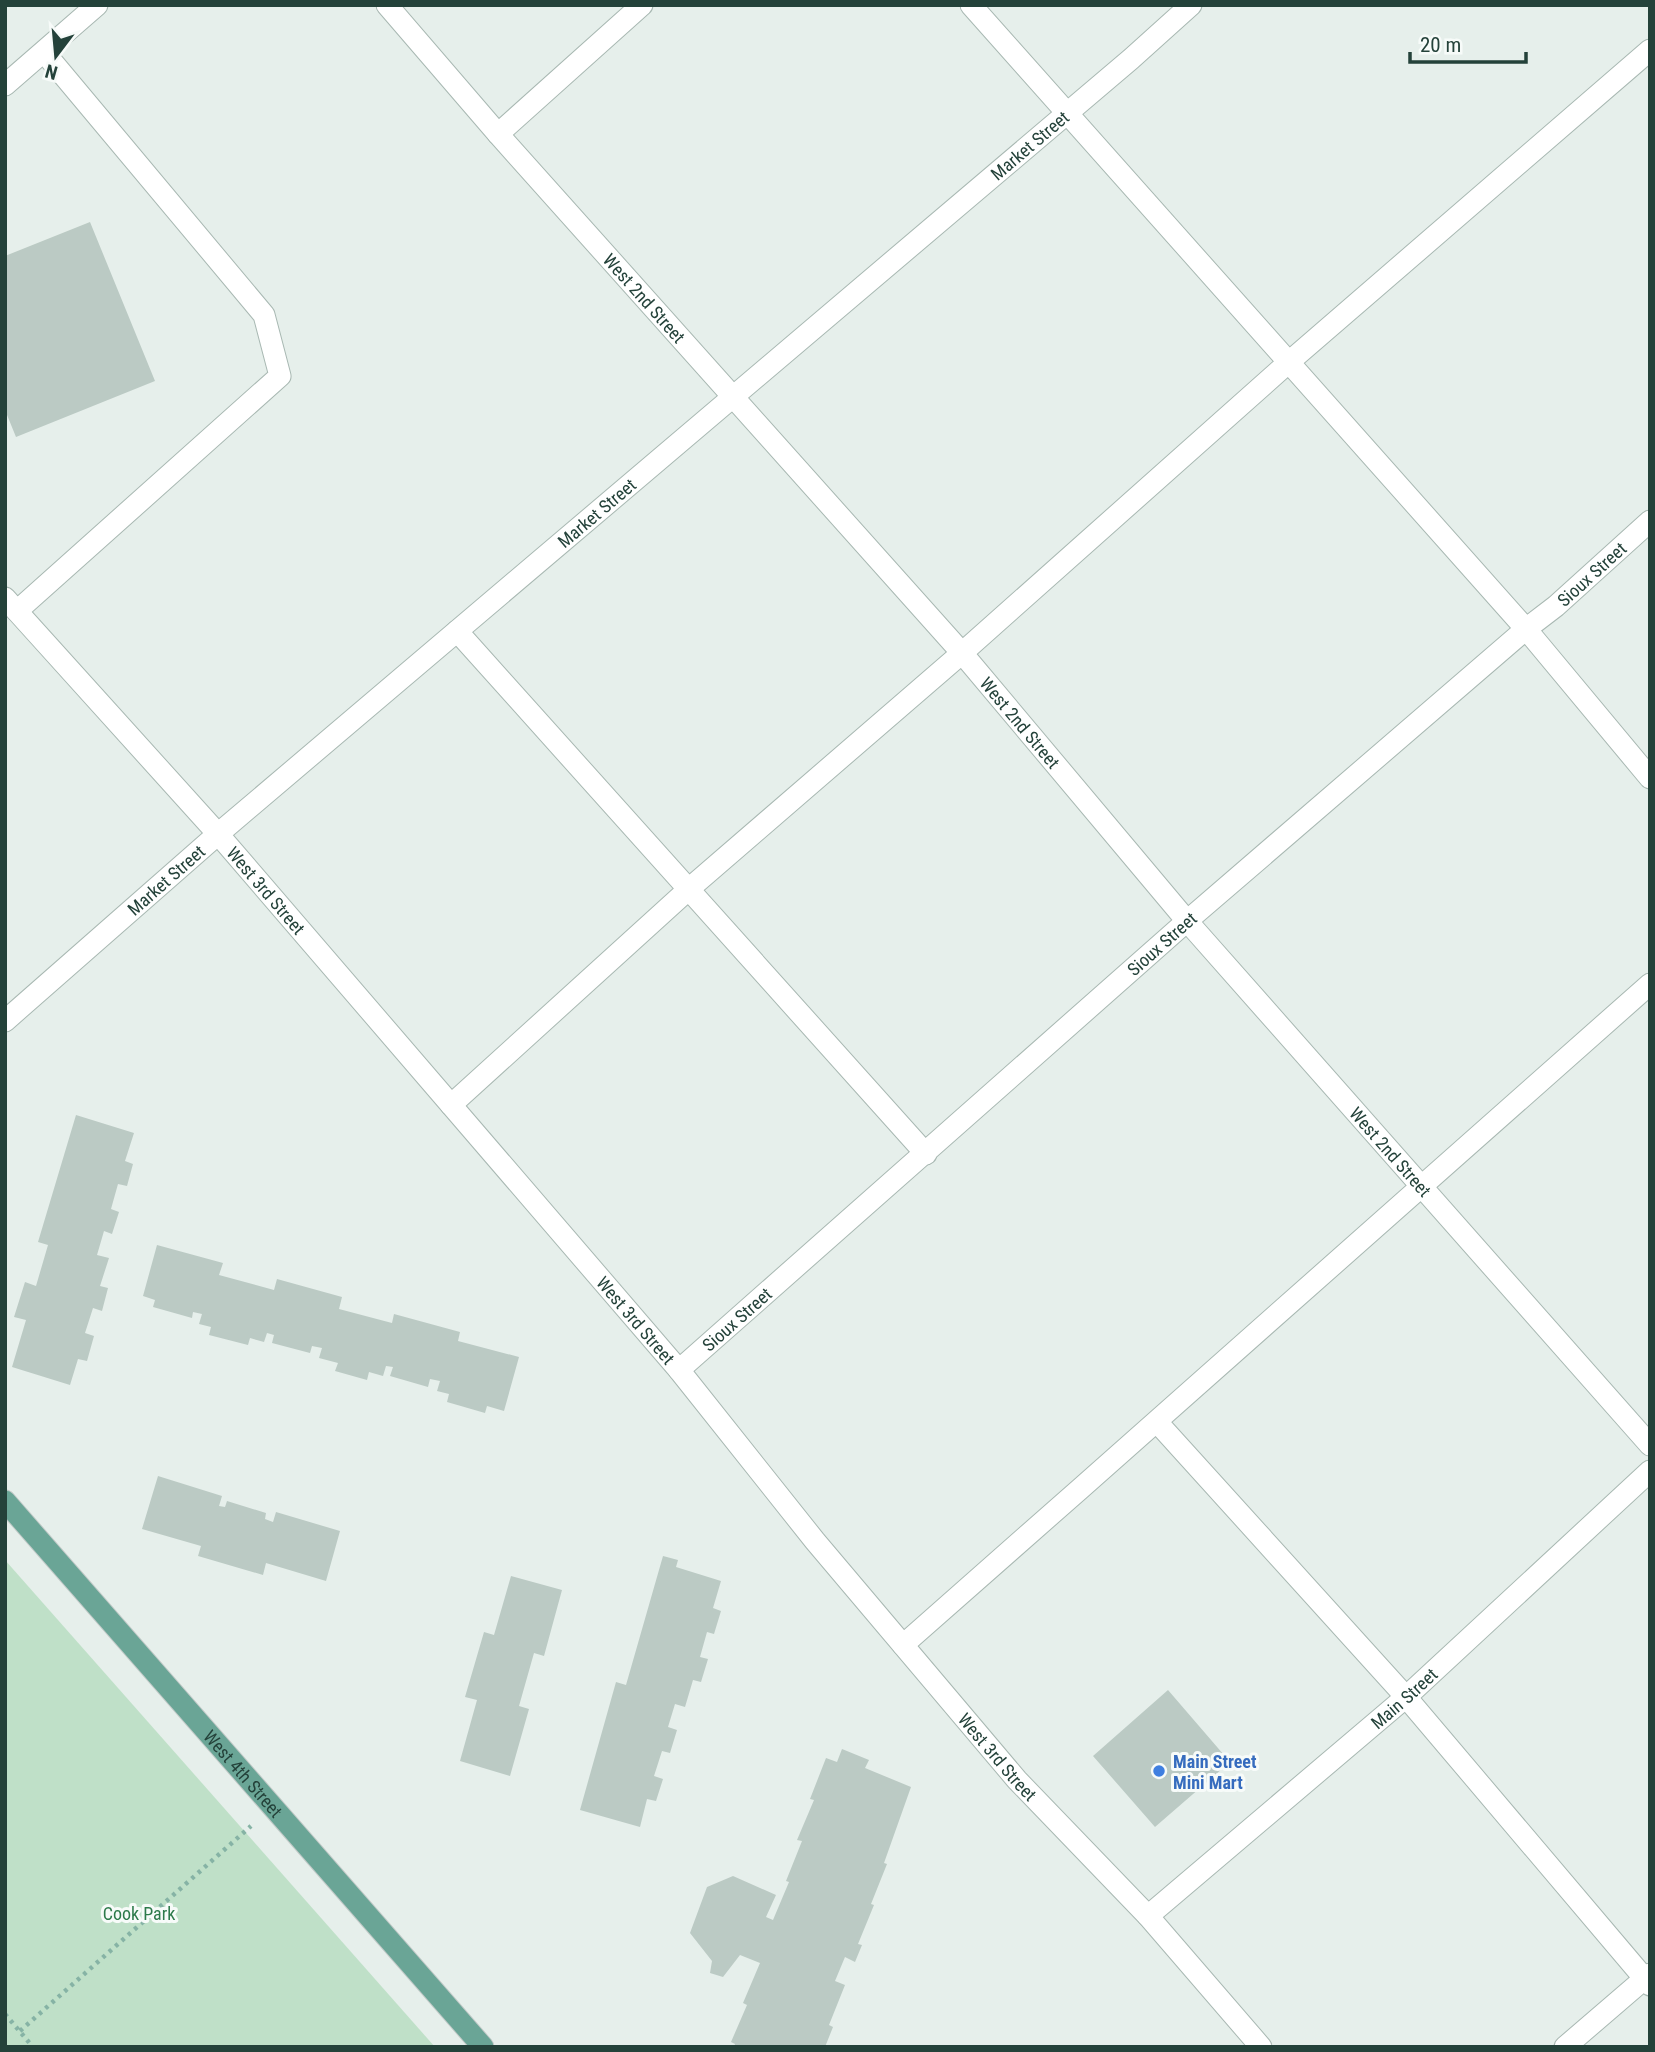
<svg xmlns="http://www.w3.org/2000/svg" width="1655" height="2052" font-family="'Roboto Condensed',sans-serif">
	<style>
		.green { fill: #bfe0c8 }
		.building { fill: #bbcac4 }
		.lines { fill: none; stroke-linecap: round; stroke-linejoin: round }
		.minor-casing { stroke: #a8b8b2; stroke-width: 23 }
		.major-casing { stroke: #c2cac8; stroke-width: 23 }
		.path { stroke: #86b3a5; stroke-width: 4.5; stroke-dasharray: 3.5 5; stroke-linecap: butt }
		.minor { stroke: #fff; stroke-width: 21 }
		.major { stroke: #6aa596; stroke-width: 21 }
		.shop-dot { fill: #3f7fe0; stroke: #f7fbf9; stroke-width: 2.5 }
		.labels { text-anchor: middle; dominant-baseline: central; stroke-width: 6; stroke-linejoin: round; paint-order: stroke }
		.street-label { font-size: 18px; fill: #24423a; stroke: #f7fbf9 }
		.shop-label { font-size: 18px; font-weight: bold; fill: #366cbe; stroke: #f7fbf9; text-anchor: start }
		.park-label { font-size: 18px; fill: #2d7a4b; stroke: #f7fbf9 }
	</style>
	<rect width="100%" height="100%" fill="#e6efeb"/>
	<path class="green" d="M5 1560 435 2047H5Z"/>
	<path class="building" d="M90 222 155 381 16 437 5 410V256Z
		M76 1115 134 1133 125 1161 133 1164 127 1186 118 1184 111 1209 119 1212 112 1234 104 1231 97 1255 109 1258 100 1286 108 1288 102 1311 93 1308 85 1333 94 1336 87 1361 78 1359 70 1385 12 1367 26 1320 14 1317 25 1282 36 1286 48 1245 38 1242Z
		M157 1245 223 1263 219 1275 274 1290 277 1279 342 1297 339 1309 392 1323 394 1314 460 1332 458 1341 519 1357 504 1411 487 1406 485 1413 447 1402 449 1394 437 1391 440 1381 430 1379 428 1387 390 1376 393 1367 386 1366 383 1376 369 1372 367 1380 335 1371 338 1363 319 1358 322 1348 312 1346 310 1353 272 1343 274 1335 267 1333 264 1342 250 1338 248 1345 209 1335 211 1327 199 1324 202 1314 193 1312 192 1318 153 1307 155 1300 143 1296Z
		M158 1476 222 1496 219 1506 225 1507 227 1501 266 1513 265 1519 273 1522 276 1512 340 1531 326 1581 266 1563 263 1575 198 1556 201 1546 142 1529Z
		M663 1556 678 1560 676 1567 721 1581 713 1608 721 1611 714 1634 707 1632 700 1657 708 1659 701 1682 693 1680 685 1707 675 1704 668 1727 677 1730 670 1753 662 1751 654 1776 663 1779 656 1801 647 1799 640 1827 580 1810 616 1682 626 1685Z
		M511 1576 562 1590 544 1656 534 1653 519 1706 529 1709 510 1776 460 1761 477 1700 465 1697 484 1632 494 1635Z
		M1168 1690 1230 1762 1155 1827 1093 1756Z
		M842 1749 869 1760 865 1768 911 1787 884 1863 887 1864 871 1904 874 1905 858 1944 862 1945 855 1962 845 1957 835 1981 845 1985 829 2025 833 2027 825 2047H734L735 2044 731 2042 747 2005 743 2003 760 1963 740 1955 723 1977 710 1973 712 1961 690 1933 707 1887 733 1876 776 1895 766 1917 773 1920 789 1882 786 1881 802 1841 797 1840 814 1800 810 1799 826 1758 837 1762Z"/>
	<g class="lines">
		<g class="minor-casing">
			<g id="minor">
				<path id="s1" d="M387 5 498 134 962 653 1187 921 1650 1445"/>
				<path d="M971 5 1526 629 1650 778"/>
				<path d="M5 85 97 5"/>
				<path d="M498 134 642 5"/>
				<path id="s2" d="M5 598 218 834 679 1370 815 1541 1017 1780 1148 1916 1261 2047"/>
				<path d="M17 611 280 376 264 315 44 52"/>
				<path d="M457 631 926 1154"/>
				<path id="s3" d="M5 1021 218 834 1131 59 1191 5"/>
				<path d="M451 1105 690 888 962 653 1289 362 1650 50"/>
				<path id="s4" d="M679 1370 1187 921 1526 629 1556 606 1650 521"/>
				<path d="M1157 1422 1406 1697 1650 1985"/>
				<path d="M903 1645C1153 1426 1399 1203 1650 984"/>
				<path id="s5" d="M1148 1916 1406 1697 1650 1471"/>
				<path d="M1565 2047 1650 1974"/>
			</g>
		</g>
		<g class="major-casing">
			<g id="major">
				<path id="s6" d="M5 1501 483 2047"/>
			</g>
		</g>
		<path class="path" d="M5 2014 33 2047
			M20 2031 251 1826"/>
		<use href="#minor" class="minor"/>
		<use href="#major" class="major"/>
	</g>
	<circle class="shop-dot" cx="1159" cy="1771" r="7"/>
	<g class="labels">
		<g class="street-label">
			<text stroke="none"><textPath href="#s3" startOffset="1348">Market Street</textPath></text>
			<text stroke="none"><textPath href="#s1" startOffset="390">West 2nd Street</textPath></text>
			<text stroke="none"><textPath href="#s3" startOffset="780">Market Street</textPath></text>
			<text stroke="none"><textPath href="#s4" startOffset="1211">Sioux Street</textPath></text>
			<text stroke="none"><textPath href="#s1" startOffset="957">West 2nd Street</textPath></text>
			<text stroke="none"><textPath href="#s3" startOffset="214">Market Street</textPath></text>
			<text stroke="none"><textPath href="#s2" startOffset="392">West 3rd Street</textPath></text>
			<text stroke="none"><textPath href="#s4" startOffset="644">Sioux Street</textPath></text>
			<text stroke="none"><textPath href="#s1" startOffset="1524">West 2nd Street</textPath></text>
			<text stroke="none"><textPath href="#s4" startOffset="77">Sioux Street</textPath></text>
			<text stroke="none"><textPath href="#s2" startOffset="959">West 3rd Street</textPath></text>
			<text stroke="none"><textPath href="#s5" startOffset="336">Main Street</textPath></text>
			<text stroke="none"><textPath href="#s2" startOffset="1526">West 3rd Street</textPath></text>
			<text stroke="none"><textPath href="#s6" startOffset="362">West 4th Street</textPath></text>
		</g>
		<g class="shop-label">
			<text x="1173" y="1761">Main Street<tspan x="1173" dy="21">Mini Mart</tspan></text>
		</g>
		<g class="park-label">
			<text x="139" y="1913">Cook Park</text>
		</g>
	</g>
	<rect width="1655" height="2052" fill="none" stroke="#24423a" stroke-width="14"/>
	<g transform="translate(56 56) rotate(196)" stroke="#f7fbf9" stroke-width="5" paint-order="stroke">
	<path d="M0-5L12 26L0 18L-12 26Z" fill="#24423a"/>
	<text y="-10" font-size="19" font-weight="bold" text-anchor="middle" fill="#24423a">N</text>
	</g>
	<path d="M1410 52v10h116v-10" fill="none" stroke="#24423a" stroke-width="3.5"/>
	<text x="1420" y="52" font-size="21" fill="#24423a" stroke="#f7fbf9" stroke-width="5" paint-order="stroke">20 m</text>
</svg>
